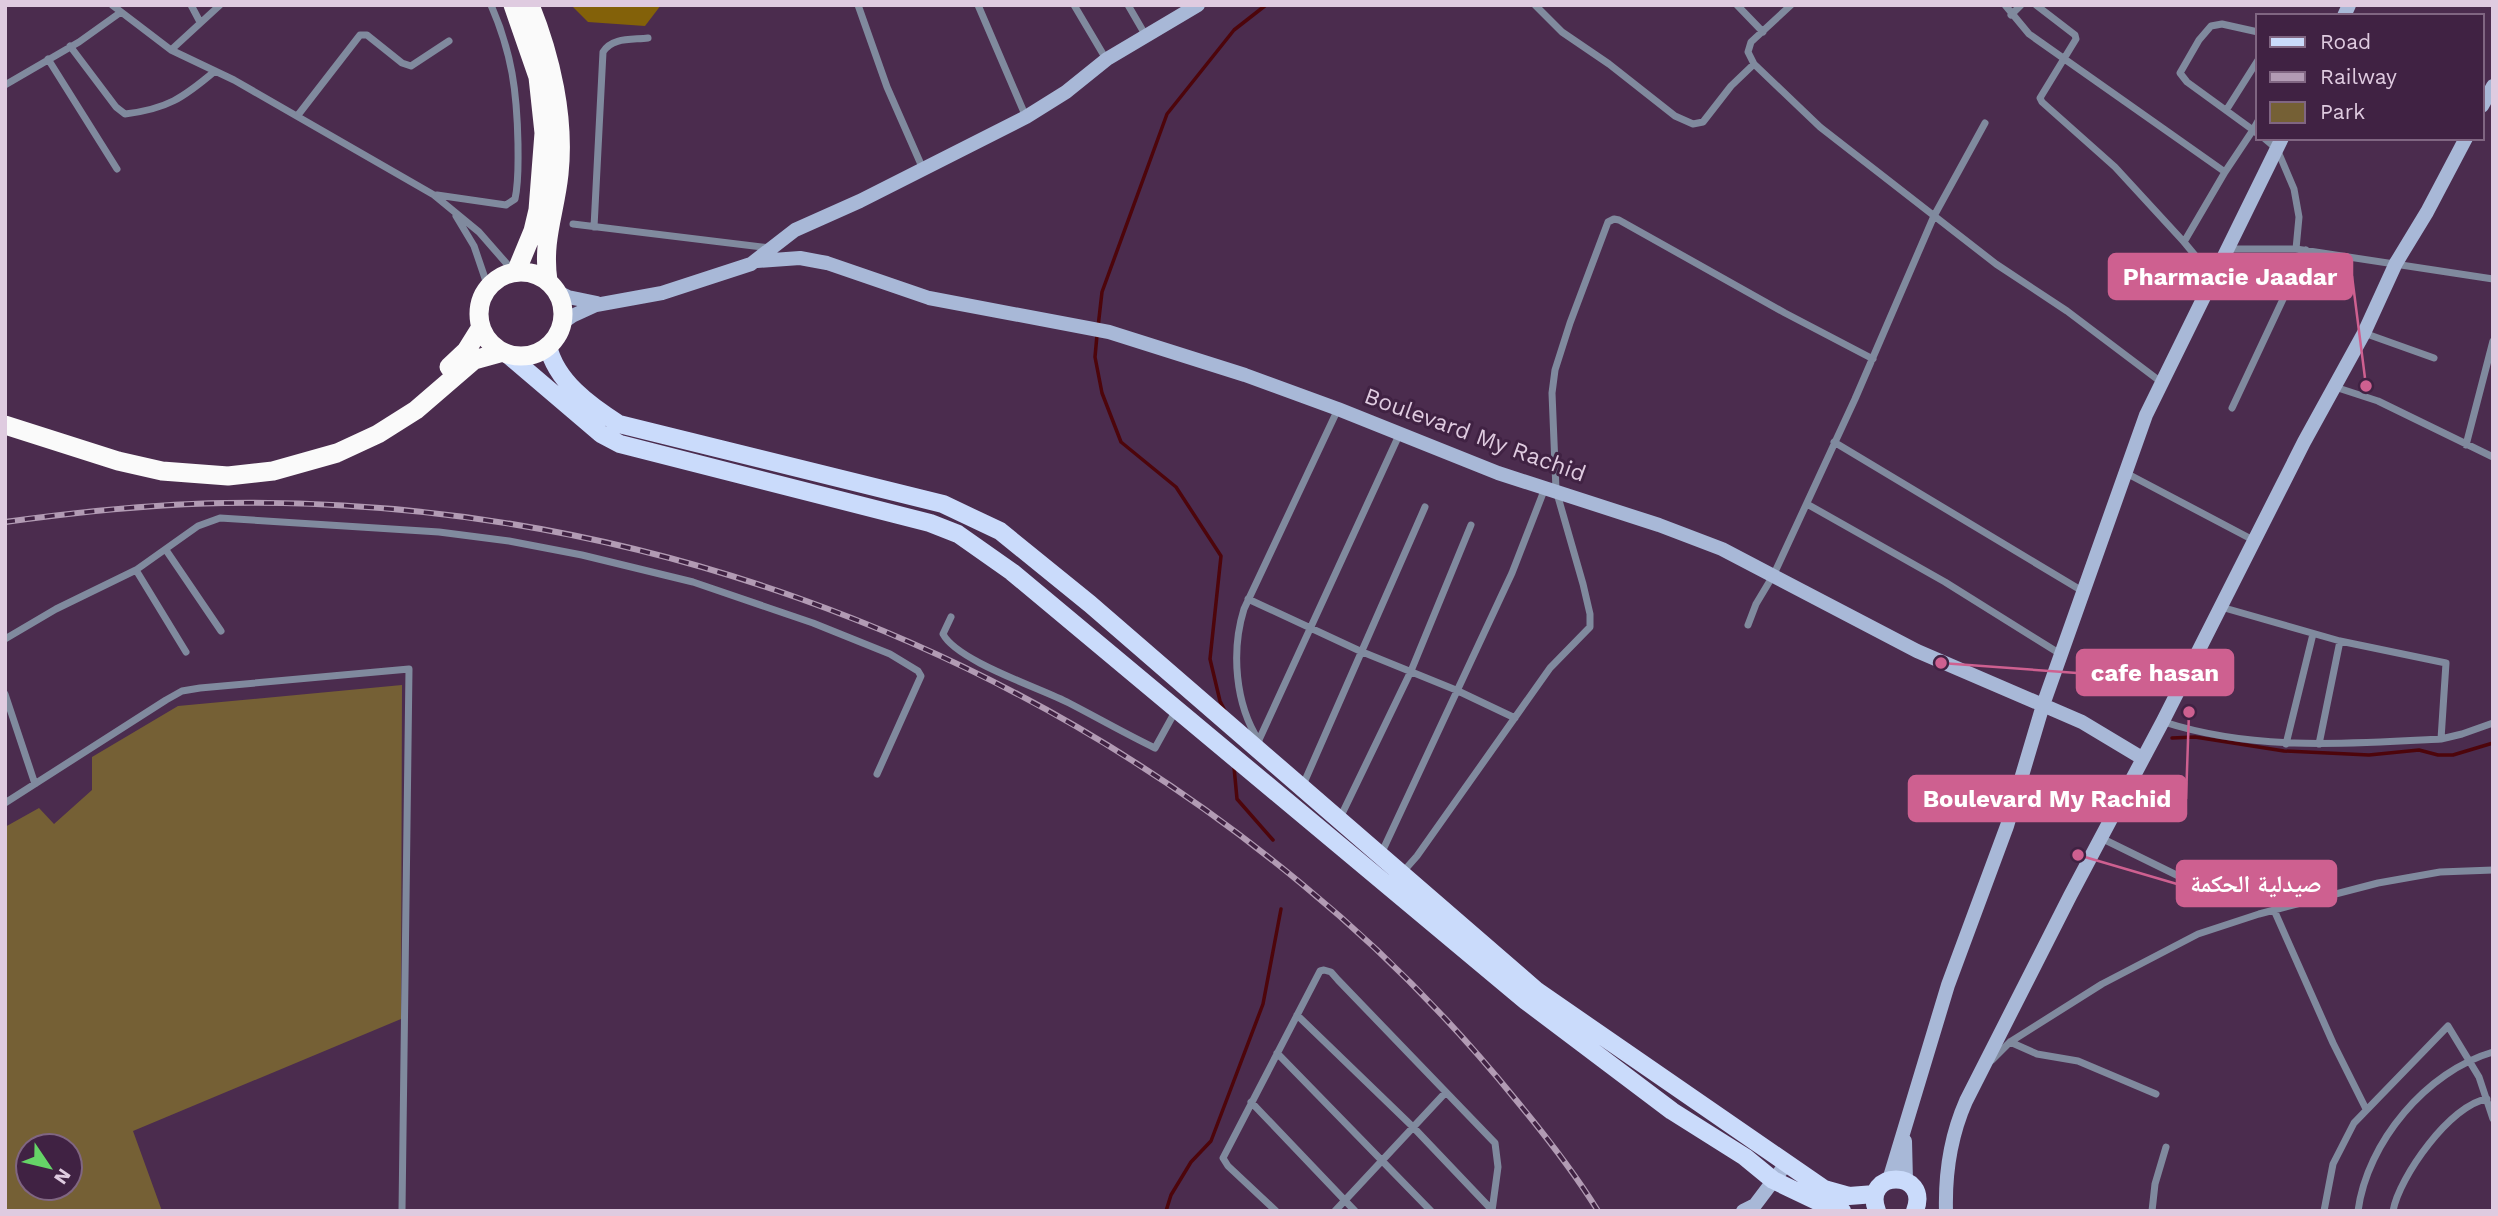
<svg xmlns="http://www.w3.org/2000/svg" width="2498" height="1216" font-family="'Work Sans','Noto Naskh Arabic',sans-serif">
	<style>
		.green { fill: #756035; fill-rule: evenodd }
		.forest { fill: #836109 }
		.lines { fill: none; stroke-linecap: round; stroke-linejoin: round }
		.stream { stroke: #4d050b; stroke-width: 3.5 }
		.street { stroke: #808a9e; stroke-width: 7 }
		.secondary { stroke: #a8b8d7; stroke-width: 14 }
		.primary { stroke: #cadbfb; stroke-width: 18 }
		.highway { stroke: #fafafa; stroke-width: 19 }
		.rail-casing { stroke: #b29bb4; stroke-width: 6 }
		.rail { stroke: #402243; stroke-width: 3.5; stroke-dasharray: 10; stroke-linecap: butt }
		.labels { text-anchor: middle; dominant-baseline: central; stroke-width: 6; stroke-linejoin: round; paint-order: stroke }
		.street-label { font-size: 23px; fill: #dfcbe0; stroke: #402243 }
		.leader { fill: none; stroke: #ce6090; stroke-width: 2.5 }
		.callout-dot { fill: #ce6090; stroke: #402243; stroke-width: 2.5 }
		.callout { fill: #ce6090; stroke: #ce6090; stroke-width: 2.5 }
		.callout-label { font-size: 24px; text-anchor: middle; font-weight: bold; fill: #fff }
	</style>
	<rect width="100%" height="100%" fill="#4b2c4e"/>
	<path class="green" d="M402 685 401 1019 133 1131 162 1211H5V827L39 808 54 824 92 790V757L178 706ZM28 1146H70V1188H28Z"/>
	<path class="forest" d="M571 5H661L645 26 588 22Z"/>
	<g class="lines">
		<path class="stream" d="M1098 327 1102 292 1167 114 1234 30 1266 5
			M1097 335 1095 357 1102 393 1121 442 1176 487 1221 556 1210 659 1220 701 1225 711
			M2172 738 2195 737 2284 751 2369 755 2419 750 2438 755H2453L2493 743
			M1234 767 1237 799 1273 840
			M1166 1211 1171 1195 1191 1162 1211 1141 1263 1004 1281 909"/>
		<path class="street" d="M112 5 171 50 234 80 434 195 479 232 514 272
			M191 5 200 22
			M858 5 887 87 923 169
			M978 5 1026 117
			M1074 5 1106 59
			M1128 5 1146 36
			M1535 5 1562 32 1609 64 1675 116 1693 124 1703 122 1731 86 1754 64
			M1737 5 1763 32
			M1791 5 1751 42 1748 52 1754 64 1820 127 1996 264 2067 311 2161 382
			M2005 5 2029 34 2225 172 2253 130 2258 134
			M2036 5 2075 35 2076 39 2040 98 2042 102 2115 167 2184 242 2213 277
			M2011 15 2021 5
			M2258 32 2222 24 2211 26 2199 40 2180 73 2187 82 2253 130 2258 121
			M70 46 116 107 125 114C167 109 183 98 215 71
			M171 50 220 5
			M48 59 117 169
			M5 85 79 42 121 12
			M2227 109 2258 60
			M298 115 360 35H367L402 63 411 66 449 41
			M2264 138 2277 149 2294 189 2299 217 2296 249
			M437 195 506 205 515 199C519 181 518 162 518 144 517 92 512 53 491 5
			M456 216 474 246 488 287
			M573 224 771 248
			M594 227 603 52C612 37 632 40 648 38
			M2184 242 2225 172
			M2228 249H2296L2493 279
			M2364 333 2434 358
			M2335 387 2378 401 2493 457
			M2232 408 2306 250
			M1834 442 2084 592
			M2466 445 2493 341
			M2126 473 2255 541
			M1807 504 1945 582 2062 655
			M166 550 221 631
			M136 570 186 652
			M1248 599 1360 651 1456 690 1515 718
			M2221 607 2340 641 2446 663 2441 739
			M951 617 943 634C957 661 1040 688 1069 703 1098 718 1126 734 1155 748L1176 710
			M1748 625 1756 604 1774 574 1855 399 1934 216 1985 123
			M5 639 56 609 136 570 198 526 220 518 439 532 509 541 582 555 693 582 813 623 890 654 918 671 921 676 877 774
			M5 694 35 784
			M2164 722C2254 751 2348 744 2441 739L2462 734 2493 723
			M1259 741C1235 704 1231 651 1244 609L1338 409
			M1258 742 1400 433
			M2286 744 2313 634
			M2319 744 2340 641
			M1303 785 1425 507
			M5 803 166 700 182 691 200 688 409 669 402 1211
			M1340 818 1411 671 1471 525
			M2101 838 2205 889
			M1381 854 1512 573 1545 488
			M1402 873 1417 856 1550 668 1590 627V614L1583 584 1556 490 1552 393 1555 370 1570 323 1608 222 1614 219 1619 220 1785 313 1873 359
			M2274 910 2333 1043 2366 1109
			M1297 1015 1413 1127 1492 1210
			M2010 1042 2037 1054 2078 1061 2156 1094
			M1277 1053 1431 1211
			M1992 1060 2010 1042 2102 984 2198 934 2259 914 2378 883 2440 872 2493 870
			M1251 1102 1355 1211
			M1276 1211 1228 1166 1223 1158 1320 971 1324 970 1331 972 1338 980 1495 1143 1498 1167 1492 1211
			M1335 1211 1446 1092
			M2152 1211 2155 1184 2166 1147
			M2324 1211 2333 1164 2354 1123 2448 1026 2479 1077 2493 1119
			M2358 1211C2367 1142 2427 1071 2493 1052
			M2393 1211C2399 1177 2451 1104 2487 1099"/>
		<path class="secondary" d="M2344 16 2349 5
			M2482 106 2493 86
			M757 261 800 258 827 263 929 298 1109 332 1245 375 1338 409 1498 473 1659 525 1722 549 1917 651 2082 722 2142 758
			M556 291 568 297 597 303
			M562 323 572 316 596 305 662 293 751 264 795 230 860 201 1026 117 1066 92 1107 59 1198 5
			M1905 1141 1906 1181
			M1889 1180 1948 985 2007 826 2043 705 2146 415 2282 138
			M1743 1211 1755 1205 1786 1164
			M1946 1211C1945 1173 1951 1135 1966 1101L2070 896 2163 721 2304 442 2364 333 2396 263 2427 212 2466 138"/>
		<path class="primary" d="M548 346C556 381 589 405 619 424L943 504 1000 531 1090 604 1537 991 1824 1189 1849 1196 1875 1194
			M506 353 601 434 620 444 930 523 958 534 1012 572 1526 1001 1672 1111 1745 1157 1773 1180 1825 1205 1842 1211
			M1877 1211C1861 1169 1931 1169 1915 1211"/>
		<path class="highway" d="M513 5 538 77 544 133 538 210 533 231 516 272
			M530 5C551 57 565 118 559 174 555 213 542 240 548 281
			M479 314a42 42 0 1 1 84 0a42 42 0 1 1-84 0Z
			M449 367 466 351 481 327
			M5 425 118 461 162 471 228 476 273 471 337 453 378 434 416 410 474 360 503 352"/>
		<g class="rail-casing">
			<path id="rail" d="M5 522C78 512 152 504 225 503 617 497 1002 635 1303 885 1381 949 1452 1021 1516 1100 1545 1135 1574 1172 1598 1211"/>
		</g>
		<use href="#rail" class="rail"/>
	</g>
	<g class="labels">
		<g class="street-label">
			<text transform="translate(1475 435) rotate(20)">Boulevard My Rachid</text>
		</g>
	</g>
	<path class="leader" d="M2366 386L2352 276M1941 663L2077 673M2189 712L2186 799M2078 855L2177 884"/>
	<g class="callout-dot">
		<circle cx="2366" cy="386" r="7"/>
		<circle cx="1941" cy="663" r="7"/>
		<circle cx="2189" cy="712" r="7"/>
		<circle cx="2078" cy="855" r="7"/>
	</g>
	<g class="callout">
		<rect x="2109" y="254" width="243" height="45" rx="7"/>
		<rect x="2077" y="650" width="156" height="45" rx="7"/>
		<rect x="1909" y="776" width="277" height="45" rx="7"/>
		<rect x="2177" y="861" width="159" height="45" rx="7"/>
	</g>
	<g class="callout-label">
		<text x="2230" y="285">Pharmacie Jaadar</text>
		<text x="2155" y="681">cafe hasan</text>
		<text x="2047" y="807">Boulevard My Rachid</text>
		<text x="2256" y="892">صيدلية الحكمة</text>
	</g>
	<rect width="2498" height="1216" fill="none" stroke="#dfcbe0" stroke-width="14"/>
	<rect x="2256" y="14" width="228" height="126" fill="#402243" stroke="#806682" stroke-width="2"/>
	<rect x="2270" y="37" width="35" height="10" fill="#cadbfb" stroke="#806682" stroke-width="2"/>
	<text x="2320" y="49" font-size="21" fill="#dfcbe0">Road</text>
	<rect x="2270" y="72" width="35" height="10" fill="#b29bb4" stroke="#806682" stroke-width="2"/>
	<text x="2320" y="84" font-size="21" fill="#dfcbe0">Railway</text>
	<rect x="2270" y="102" width="35" height="21" fill="#756035" stroke="#806682" stroke-width="2"/>
	<text x="2320" y="119" font-size="21" fill="#dfcbe0">Park</text>
	<g transform="translate(49 1167) rotate(125)"><circle r="33" fill="#402243" stroke="#806682" stroke-width="2"/>
	<path d="M0-5L12 26L0 18L-12 26Z" fill="#65d467"/>
	<text y="-10" font-size="19" font-weight="bold" text-anchor="middle" fill="#dfcbe0">N</text>
	</g>
</svg>
